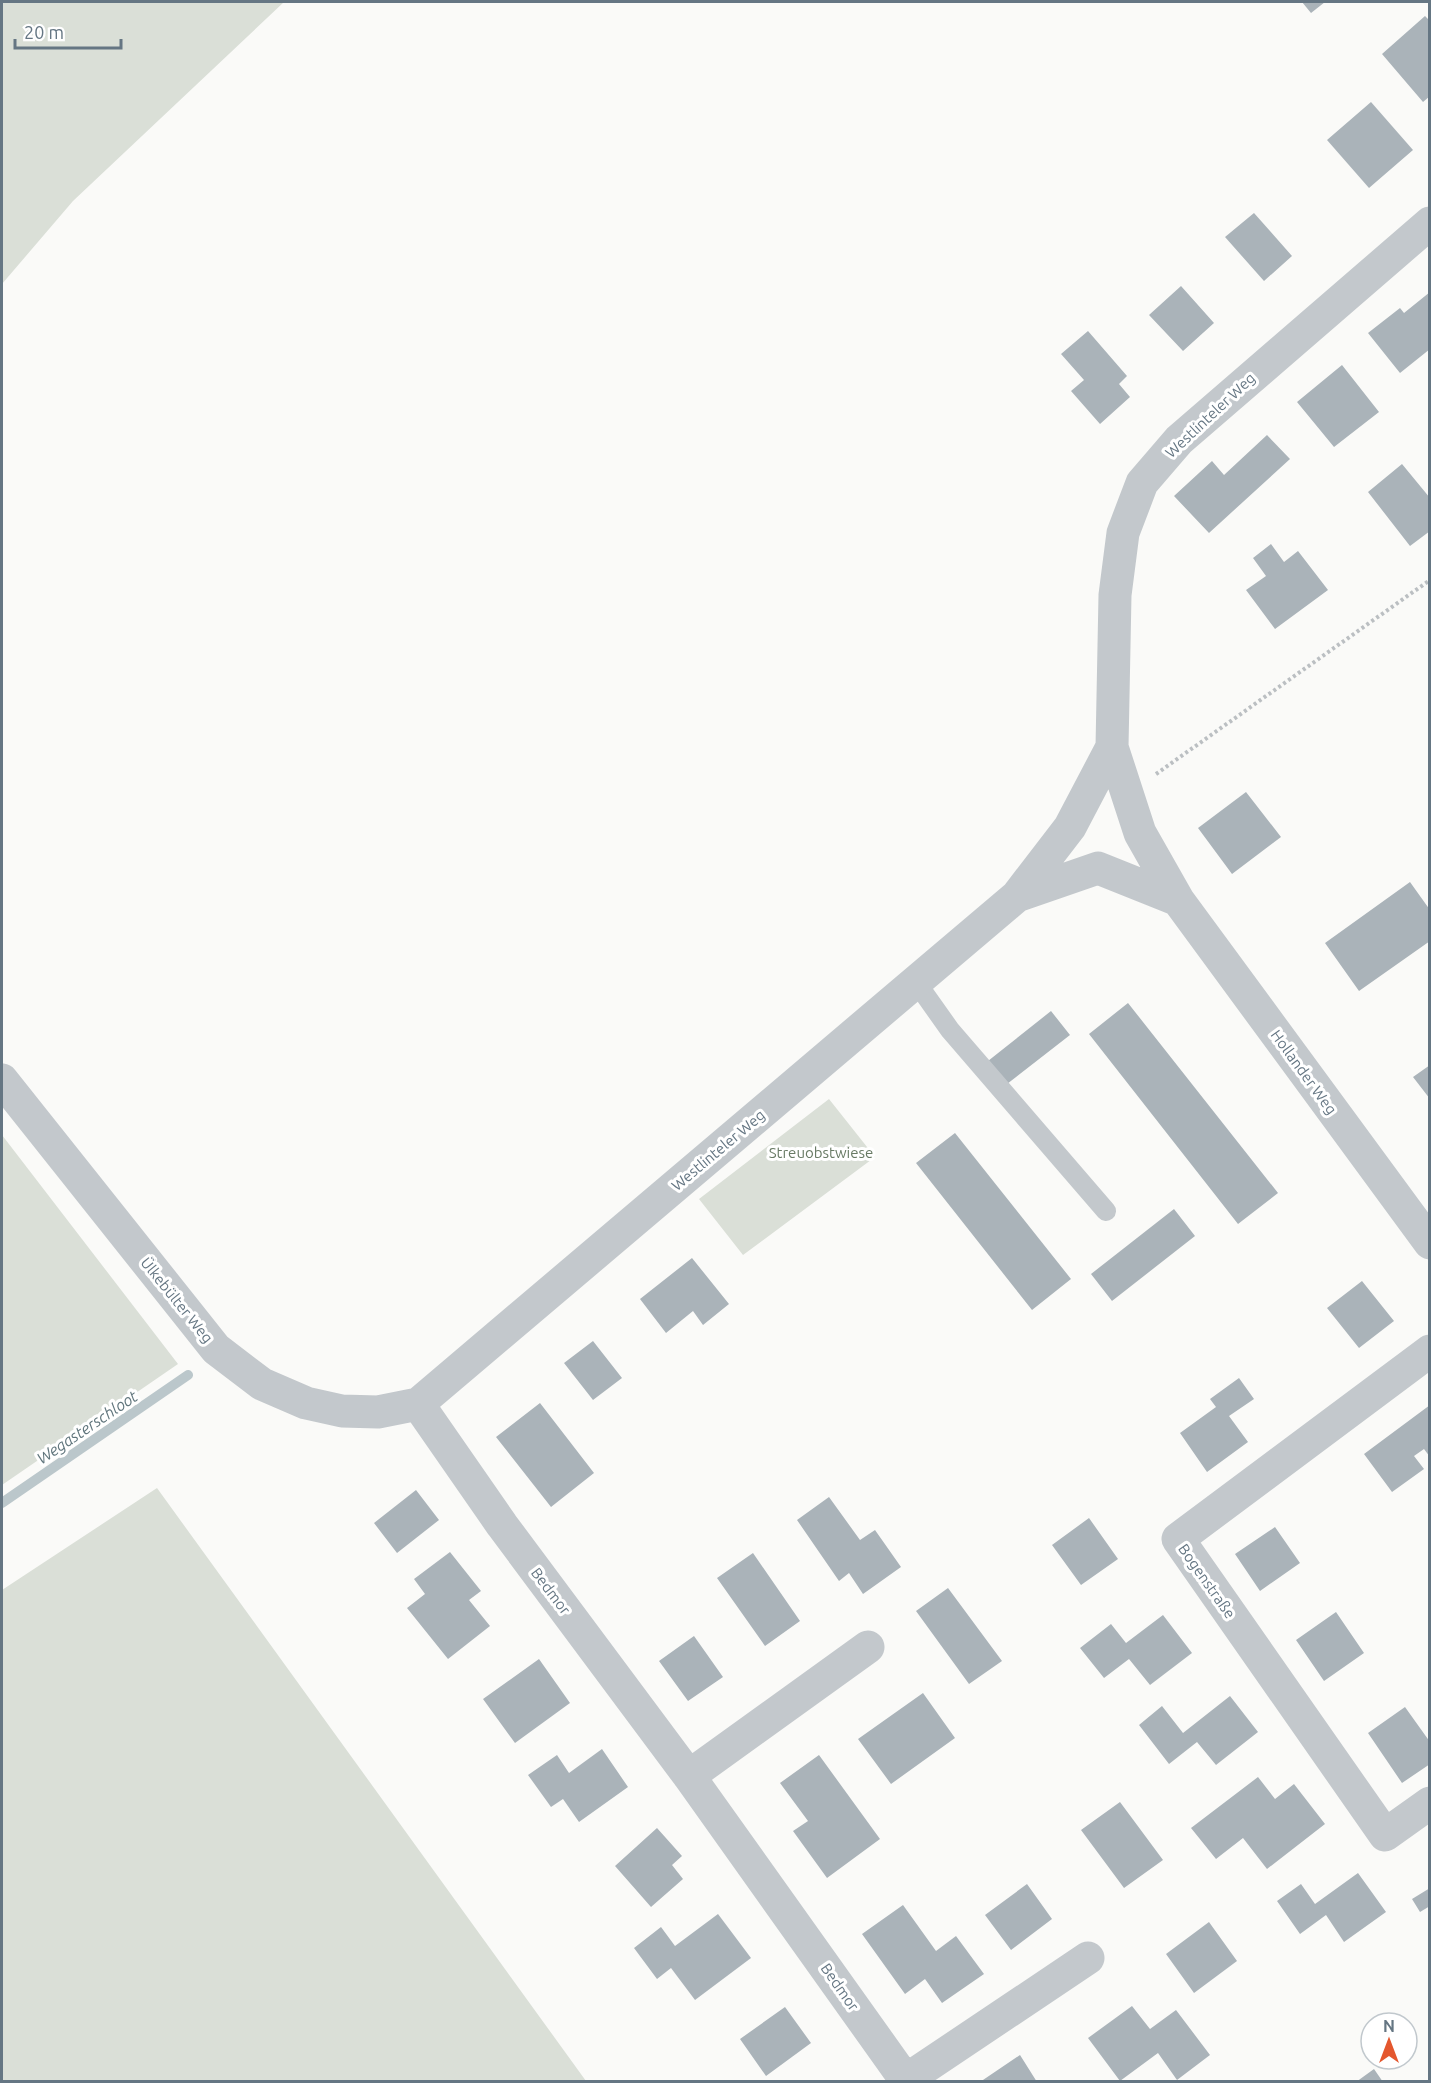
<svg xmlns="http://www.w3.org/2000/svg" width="1431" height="2083" font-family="Ubuntu,sans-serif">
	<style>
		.green { fill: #dadfd7 }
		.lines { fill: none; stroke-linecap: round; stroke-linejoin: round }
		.stream { stroke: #bbc7cb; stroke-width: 10 }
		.building { fill: #aab3b9 }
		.path { stroke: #bbbfc2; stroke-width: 4; stroke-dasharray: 3 3; stroke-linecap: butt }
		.service { stroke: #c3c8cc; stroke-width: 20 }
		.minor { stroke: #c3c8cc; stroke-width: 33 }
		.labels { text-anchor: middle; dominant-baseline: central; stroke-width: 6; stroke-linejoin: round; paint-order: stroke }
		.street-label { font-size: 15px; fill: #657683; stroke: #fff }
		.park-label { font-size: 15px; fill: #687a64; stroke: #fff }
		.water-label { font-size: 16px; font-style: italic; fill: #60757c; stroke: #fff }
	</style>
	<rect width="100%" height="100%" fill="#fafaf8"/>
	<path class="green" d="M2 2H284L73 201 2 284Z
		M829 1099 875 1157 743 1255 699 1199Z
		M2 1135 178 1364 2 1485Z
		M157 1488 586 2081H2V1590Z"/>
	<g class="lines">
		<path class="stream" d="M2 1503 188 1375"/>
	</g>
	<path class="building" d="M1302 2H1325L1311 13Z
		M1425 16 1430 21V96L1423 102 1382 54Z
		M1371 102 1413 150 1369 188 1327 140Z
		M1254 213 1292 256 1264 281 1225 237Z
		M1181 286 1214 323 1183 351 1149 315Z
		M1430 292V349L1400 373 1368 333 1400 308 1404 313Z
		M1088 331 1127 376 1119 384 1130 397 1100 424 1071 391 1084 380 1061 354Z
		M1342 365 1379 412 1334 447 1297 402Z
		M1267 435 1290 459 1209 533 1174 496 1212 461 1224 475Z
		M1402 464 1430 498V531L1410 546 1368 492Z
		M1271 544 1284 562 1298 551 1328 590 1275 629 1246 590 1266 576 1253 558Z
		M1246 792 1281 837 1232 874 1198 828Z
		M1410 882 1430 910V941L1359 991 1325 943Z
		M1128 1003 1278 1193 1238 1224 1089 1034Z
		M1051 1011 1070 1035 1007 1084 988 1061Z
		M1430 1065V1099L1413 1077Z
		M955 1133 1071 1279 1032 1310 916 1163Z
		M1174 1209 1195 1236 1112 1301 1091 1274Z
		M692 1258 729 1304 703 1325 693 1311 666 1333 640 1299Z
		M1362 1281 1394 1321 1359 1348 1327 1308Z
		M593 1341 622 1378 593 1400 564 1363Z
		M1239 1378 1254 1399 1229 1416 1248 1442 1207 1472 1180 1433 1216 1407 1210 1399Z
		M540 1403 594 1473 551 1507 496 1437Z
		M1430 1405V1457L1424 1449 1414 1456 1424 1469 1392 1492 1364 1454Z
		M416 1490 439 1520 397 1553 374 1523Z
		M829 1497 860 1540 875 1530 901 1567 863 1594 849 1573 839 1581 797 1520Z
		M1089 1518 1118 1559 1081 1585 1052 1545Z
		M1275 1527 1300 1563 1260 1591 1235 1554Z
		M450 1552 481 1591 469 1600 490 1626 448 1659 407 1608 425 1594 414 1579Z
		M753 1553 800 1621 765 1646 717 1578Z
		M948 1588 1002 1661 969 1684 916 1611Z
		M1336 1612 1364 1653 1324 1681 1296 1640Z
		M1163 1615 1192 1653 1150 1685 1129 1659 1104 1678 1080 1648 1111 1624 1126 1643Z
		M694 1636 723 1677 688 1701 659 1661Z
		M539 1659 570 1703 515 1743 483 1699Z
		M923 1693 955 1738 891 1784 858 1739Z
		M1230 1696 1258 1732 1216 1765 1197 1742 1169 1764 1139 1725 1162 1706 1183 1733Z
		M1405 1707 1430 1742V1764L1402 1783 1368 1733Z
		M602 1749 628 1787 579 1822 563 1799 551 1807 528 1775 557 1755 569 1773Z
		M819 1755 880 1839 827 1878 793 1831 808 1821 780 1783Z
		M1258 1777 1275 1799 1294 1784 1325 1824 1267 1869 1243 1838 1216 1859 1191 1828Z
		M1120 1802 1163 1860 1124 1888 1081 1830Z
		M657 1828 682 1856 672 1865 683 1879 651 1907 615 1866Z
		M1358 1873 1386 1912 1344 1942 1326 1915 1300 1934 1277 1901 1301 1884 1315 1904Z
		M1027 1884 1052 1919 1011 1950 985 1915Z
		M1430 1888V1906L1420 1912 1412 1899Z
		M903 1905 936 1951 956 1936 984 1974 942 2003 925 1979 905 1994 862 1934Z
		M718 1914 751 1958 695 2000 671 1968 657 1979 634 1948 661 1927 675 1946Z
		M1209 1922 1237 1961 1194 1993 1166 1954Z
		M1132 2006 1150 2029 1176 2010 1210 2055 1177 2080 1158 2053 1120 2081 1088 2038Z
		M785 2007 811 2043 766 2076 740 2039Z
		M1020 2055 1037 2082H980Z
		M1374 2069 1383 2082H1356Z"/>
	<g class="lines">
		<path class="path" d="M1156 774 1430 580"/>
		<path class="service" d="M916 982 950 1030 1106 1211"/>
		<path class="minor" d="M1430 223 1179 440 1142 483 1123 533 1115 595 1112 747 1140 833 1178 900 1430 1243
			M1017 896 1098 868 1178 900
			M2 1080 216 1349 262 1384 306 1403 342 1411 378 1412 418 1404 1017 896 1070 827 1112 747
			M1430 1351 1178 1539 1385 1835 1430 1803
			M418 1404 502 1525 689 1776 907 2082
			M689 1776 868 1647
			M906 2080 1088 1958"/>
	</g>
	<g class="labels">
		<g class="street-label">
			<text transform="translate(1210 415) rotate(-43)">Westlinteler Weg</text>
			<text transform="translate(1304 1072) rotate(54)">Hollander Weg</text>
			<text transform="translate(718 1150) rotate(-40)">Westlinteler Weg</text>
			<text transform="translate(177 1300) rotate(51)">Ülkebülter Weg</text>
			<text transform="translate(1207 1581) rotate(55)">Bogenstraße</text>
			<text transform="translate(551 1591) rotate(53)">Bedmor</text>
			<text transform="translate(840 1987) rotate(55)">Bedmor</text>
		</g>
		<g class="park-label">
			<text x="821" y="1152">Streuobstwiese</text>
		</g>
		<g class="water-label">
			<text transform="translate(87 1427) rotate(-34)">Wegasterschloot</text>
		</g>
	</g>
	<rect width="1431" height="2083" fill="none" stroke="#657683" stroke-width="6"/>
	<g transform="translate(1389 2041)"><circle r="28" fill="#ffffff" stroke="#c1c8cd" stroke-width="1.5"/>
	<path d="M0-4.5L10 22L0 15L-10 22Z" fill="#e4572e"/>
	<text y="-9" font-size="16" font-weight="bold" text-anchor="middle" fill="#657683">N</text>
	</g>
	<path d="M15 39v9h106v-9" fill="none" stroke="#657683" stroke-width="3"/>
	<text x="24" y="39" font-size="18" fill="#657683" stroke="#ffffff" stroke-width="4.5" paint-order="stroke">20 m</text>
</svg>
